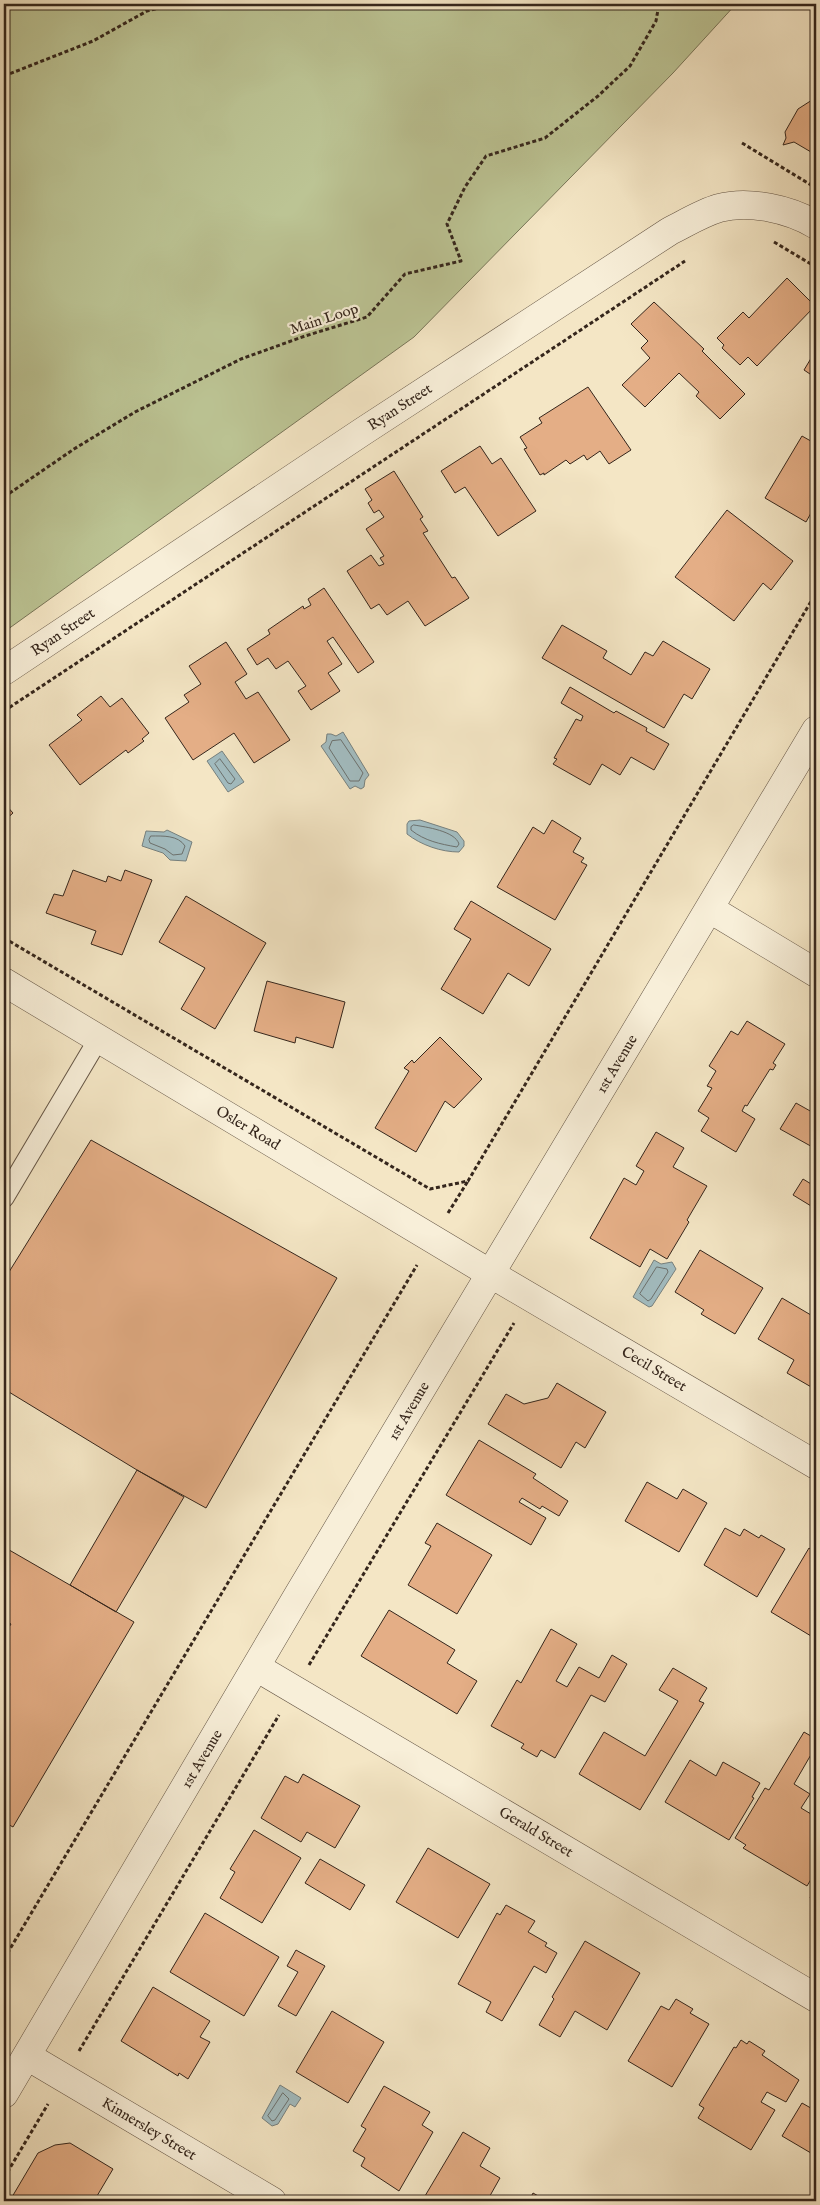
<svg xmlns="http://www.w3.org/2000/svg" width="820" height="2205" font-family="'IM FELL English',serif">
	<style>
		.green { fill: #bcc494; stroke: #787558 }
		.water { fill: #a2bcc0; stroke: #76807e }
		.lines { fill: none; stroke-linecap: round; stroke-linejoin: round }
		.shore { stroke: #6c716e; stroke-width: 1 }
		.building { fill: #e4ae86; stroke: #35261c }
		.lane-casing { stroke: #655646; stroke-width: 21 }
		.street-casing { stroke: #655646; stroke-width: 29 }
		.path { stroke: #35261c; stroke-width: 3; stroke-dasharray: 4 2.5; stroke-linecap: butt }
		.lane { stroke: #f8efd9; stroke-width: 19 }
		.street { stroke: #f8efd9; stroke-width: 28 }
		.labels { text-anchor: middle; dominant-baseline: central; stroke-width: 4.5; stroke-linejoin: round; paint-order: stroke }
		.street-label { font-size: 15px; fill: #35261c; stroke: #f8efd9 }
	</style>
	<rect width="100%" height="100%" fill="#f4e6c5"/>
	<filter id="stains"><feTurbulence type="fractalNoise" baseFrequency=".004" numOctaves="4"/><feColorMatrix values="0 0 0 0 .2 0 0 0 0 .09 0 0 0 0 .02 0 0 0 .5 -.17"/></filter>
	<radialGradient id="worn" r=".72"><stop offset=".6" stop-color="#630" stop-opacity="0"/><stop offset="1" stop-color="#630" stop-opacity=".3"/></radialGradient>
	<path class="green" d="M4 4H736L673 73 414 337 4 632Z"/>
	<path class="water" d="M343 732 369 775 365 780 364 787 361 789 355 786 350 789 321 746 326 742 327 734H331L336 736Z
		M222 751 244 782 228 792 207 761Z
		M420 820 457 832 464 841V846L459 852C441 852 421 845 407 834V824L409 821Z
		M167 830 192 842 186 861 170 860 163 853 142 846 146 831 164 832Z
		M654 1260 661 1264 672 1262 676 1269 652 1306 649 1307 633 1297Z
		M280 2085 301 2098 295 2107 290 2104 278 2124 272 2126 262 2118Z"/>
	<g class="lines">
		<path class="shore" d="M341 740 363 773 359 781H350L329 748 332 741Z
			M220 759 235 779 231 784 228 783 215 764Z
			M414 825C426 827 455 831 459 844L457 847C440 844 425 841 411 830V827Z
			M151 836C163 836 178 835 185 846L182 854 173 855 165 849 150 843 149 840Z
			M657 1267 667 1269 668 1272 651 1299 648 1301 640 1294Z
			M283 2093 289 2099 275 2120 272 2121 268 2116Z"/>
	</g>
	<path class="building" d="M812 100 816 103V144L811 152 794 142 783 145 786 138 785 132 798 109Z
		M787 278 815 306 757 366 748 357 740 365 722 348 724 345 717 338 743 312 749 318Z
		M654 302 704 349 702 351 745 394 720 419 696 396 699 392 679 373 645 407 622 385 650 358 641 348 648 341 631 324Z
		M816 350V378L804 370Z
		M588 387 631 450 609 464 600 451 587 460 584 455 570 464 566 460 544 475V473L540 475 524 449 527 448 520 437 542 423 539 418Z
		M802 436 816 444V504L806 522 765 498Z
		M480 446 492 464 501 458 536 511 498 536 465 487 455 493 441 471Z
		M394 471 423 517 420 519 428 531 423 533 452 578 455 577 469 598 425 626 408 601 387 615 379 604 371 609 347 571 371 555 379 566 384 564 380 558 384 556 366 529 384 517 379 510 374 513 368 503 372 500 365 489Z
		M727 510 793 561 771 590 763 583 734 621 675 577Z
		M324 588 374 662 358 673 333 637 327 641 342 664 328 673 340 691 311 710 298 691 306 686 288 661 276 669 268 658 257 665 247 649 270 634 268 630 303 606 304 609 311 605 308 599Z
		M562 625 607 651 603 658 631 675 645 652 653 656 663 641 710 669 692 699 684 694 664 728 542 658Z
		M226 642 247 674 235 682 246 699 258 692 290 740 254 763 234 733 193 760 165 718 189 702 184 695 201 684 189 666Z
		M570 687 614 713 616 711 647 728 646 731 669 744 654 770 631 757 620 775 602 764 590 785 553 764 557 759 554 758 576 719 581 721 583 716 561 703Z
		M101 696 110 707 122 698 149 733 142 739 144 741 128 753 126 750 80 785 49 745 82 720 77 715Z
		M4 803 13 813 4 821Z
		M552 820 581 838 573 852 584 858 581 862 587 865 555 920 497 887 533 827 544 834Z
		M73 870 106 882 108 876 121 881 125 870 152 880 122 955 91 944 96 931 46 913 54 894 63 896Z
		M186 896 266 943 215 1029 181 1009 205 968 159 942Z
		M471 901 551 949 529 986 508 973 483 1014 441 989 471 939 454 929Z
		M267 981 345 1002 333 1048 296 1037 295 1043 254 1031Z
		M747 1021 785 1044 773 1063 776 1065 773 1070 770 1069 747 1106 745 1105 742 1111 755 1119 736 1152 701 1131 709 1118 698 1111 712 1088 707 1086 716 1071 709 1066 731 1031 738 1035Z
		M440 1037 482 1079 454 1108 445 1101 416 1152 375 1128 409 1071 404 1068 412 1060 414 1063Z
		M796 1103 812 1112 814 1107 816 1108V1149L780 1129Z
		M656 1132 684 1148 673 1167 707 1186 687 1220 689 1222 667 1259 650 1249 640 1267 590 1238 624 1178 636 1185 644 1171 636 1166Z
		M91 1140 337 1278 206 1508 137 1470 4 1389V1280Z
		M803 1179 816 1187V1209L793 1195Z
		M700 1250 763 1288 735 1334 701 1314 704 1310 675 1292Z
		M782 1298 816 1318V1382L813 1388 787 1373 794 1360 758 1339Z
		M557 1383 606 1412 585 1448 576 1442 561 1468 488 1424 506 1394 524 1404 548 1398Z
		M479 1440 536 1474 533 1478 568 1501 559 1516 542 1506 540 1509 522 1498 519 1502 546 1518 531 1545 446 1495Z
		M137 1470 184 1497 116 1612 70 1585Z
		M647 1482 677 1499 683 1489 707 1503 679 1552 625 1521Z
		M437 1523 492 1555 457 1614 408 1585 431 1546 425 1543Z
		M725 1528 740 1536 744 1529 759 1538 761 1535 785 1549 757 1597 704 1565Z
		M4 1547 134 1622 13 1827 4 1822V1635L11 1624 4 1620Z
		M809 1548 816 1553V1639L771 1612Z
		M389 1610 455 1650 447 1663 477 1681 457 1714 361 1656Z
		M551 1629 577 1644 556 1681 567 1687 579 1667 599 1678 612 1655 627 1664 605 1702 591 1695 555 1758 541 1750 537 1757 521 1748 524 1744 491 1726 517 1680 521 1683Z
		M673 1668 707 1688 699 1701 704 1703 640 1810 579 1774 604 1732 645 1756 678 1701 659 1690Z
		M804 1732 816 1739V1746L794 1784 810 1794 801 1808 816 1817V1871L807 1886 743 1848 746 1845 735 1838 765 1788 769 1790Z
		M690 1760 716 1776 723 1762 760 1783 752 1797 754 1798 729 1840 665 1802Z
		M303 1774 360 1806 335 1848 307 1832 301 1842 261 1818 285 1776 298 1783Z
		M254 1830 301 1858 262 1923 220 1898 235 1872 230 1869Z
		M428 1848 490 1884 458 1938 396 1902Z
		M320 1859 365 1885 350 1910 305 1883Z
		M816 1887V1901L810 1898Z
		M506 1905 535 1921 528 1932 547 1943 545 1946 557 1953 546 1973 534 1966 502 2021 486 2012 491 2002 458 1984 497 1913 500 1915Z
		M205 1913 279 1957 244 2016 170 1972Z
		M585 1941 640 1973 607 2030 575 2011 560 2037 539 2025 554 1999 552 1997Z
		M296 1950 325 1966 296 2016 278 2006 298 1972 287 1966Z
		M153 1987 210 2021 200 2037 210 2042 188 2079 179 2073 178 2076 121 2041Z
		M676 1999 693 2009 690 2013 709 2024 672 2087 628 2061 661 2006 669 2010Z
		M332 2011 384 2042 348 2103 296 2072Z
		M741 2040 747 2044 749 2041 765 2051 762 2055 799 2080 786 2102 767 2092 761 2102 775 2110 751 2150 698 2118 704 2108 699 2105 734 2047 736 2048Z
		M384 2086 430 2112 422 2125 433 2132 399 2191 361 2166 365 2158 353 2151 366 2129 361 2126Z
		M802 2103 816 2111V2156L782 2136Z
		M463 2132 490 2148 480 2166 500 2178 487 2201H422Z
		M70 2143 113 2169 94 2201H19L12 2197 38 2153 55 2145Z
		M533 2193 547 2201H529Z"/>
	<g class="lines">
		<g class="lane-casing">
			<path id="lane" d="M4 1198 99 1038"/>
		</g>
		<g class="street-casing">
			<path id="street" d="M4 671 362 432 670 231C686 223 702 213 719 208 749 200 790 209 816 225
				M710 909 816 973
				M4 982 491 1274 816 1465
				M256 1667 816 1998
				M27 2056 272 2201
				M4 2094 298 1595 816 730"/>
		</g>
		<path class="path" d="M4 76 93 41 147 11 174 4
			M742 143 816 188
			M774 242 816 267
			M4 497 74 449 135 412 241 359 305 336 367 317 405 274 461 261 447 224 465 187 486 156 545 138 598 96 630 66 656 21 659 4
			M4 711 685 261
			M4 938 430 1189 468 1181 816 593
			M448 1213 468 1181
			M309 1665 514 1323
			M4 1959 417 1265
			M79 2051 279 1715
			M4 2178 48 2104"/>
		<use href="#lane" class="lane"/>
		<use href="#street" class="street"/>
	</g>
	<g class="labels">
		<g class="street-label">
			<text transform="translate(324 319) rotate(-18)">Main Loop</text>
			<text transform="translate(400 407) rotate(-33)">Ryan Street</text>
			<text transform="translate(63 632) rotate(-34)">Ryan Street</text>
			<text transform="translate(617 1064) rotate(-59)">1st Avenue</text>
			<text transform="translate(248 1128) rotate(31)">Osler Road</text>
			<text transform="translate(654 1369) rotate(31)">Cecil Street</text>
			<text transform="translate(409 1411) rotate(-59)">1st Avenue</text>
			<text transform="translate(202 1759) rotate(-59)">1st Avenue</text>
			<text transform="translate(536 1832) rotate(31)">Gerald Street</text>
			<text transform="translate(149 2129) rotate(31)">Kinnersley Street</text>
		</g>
	</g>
	<rect width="820" height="2205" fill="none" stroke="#f4e6c5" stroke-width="20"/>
	<rect x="5" y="5" width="810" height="2195" fill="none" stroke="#35261c" stroke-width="2.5"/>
	<rect x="10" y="10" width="800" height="2185" fill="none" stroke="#35261c"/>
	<rect width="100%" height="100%" filter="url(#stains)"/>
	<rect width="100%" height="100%" fill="url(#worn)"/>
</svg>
